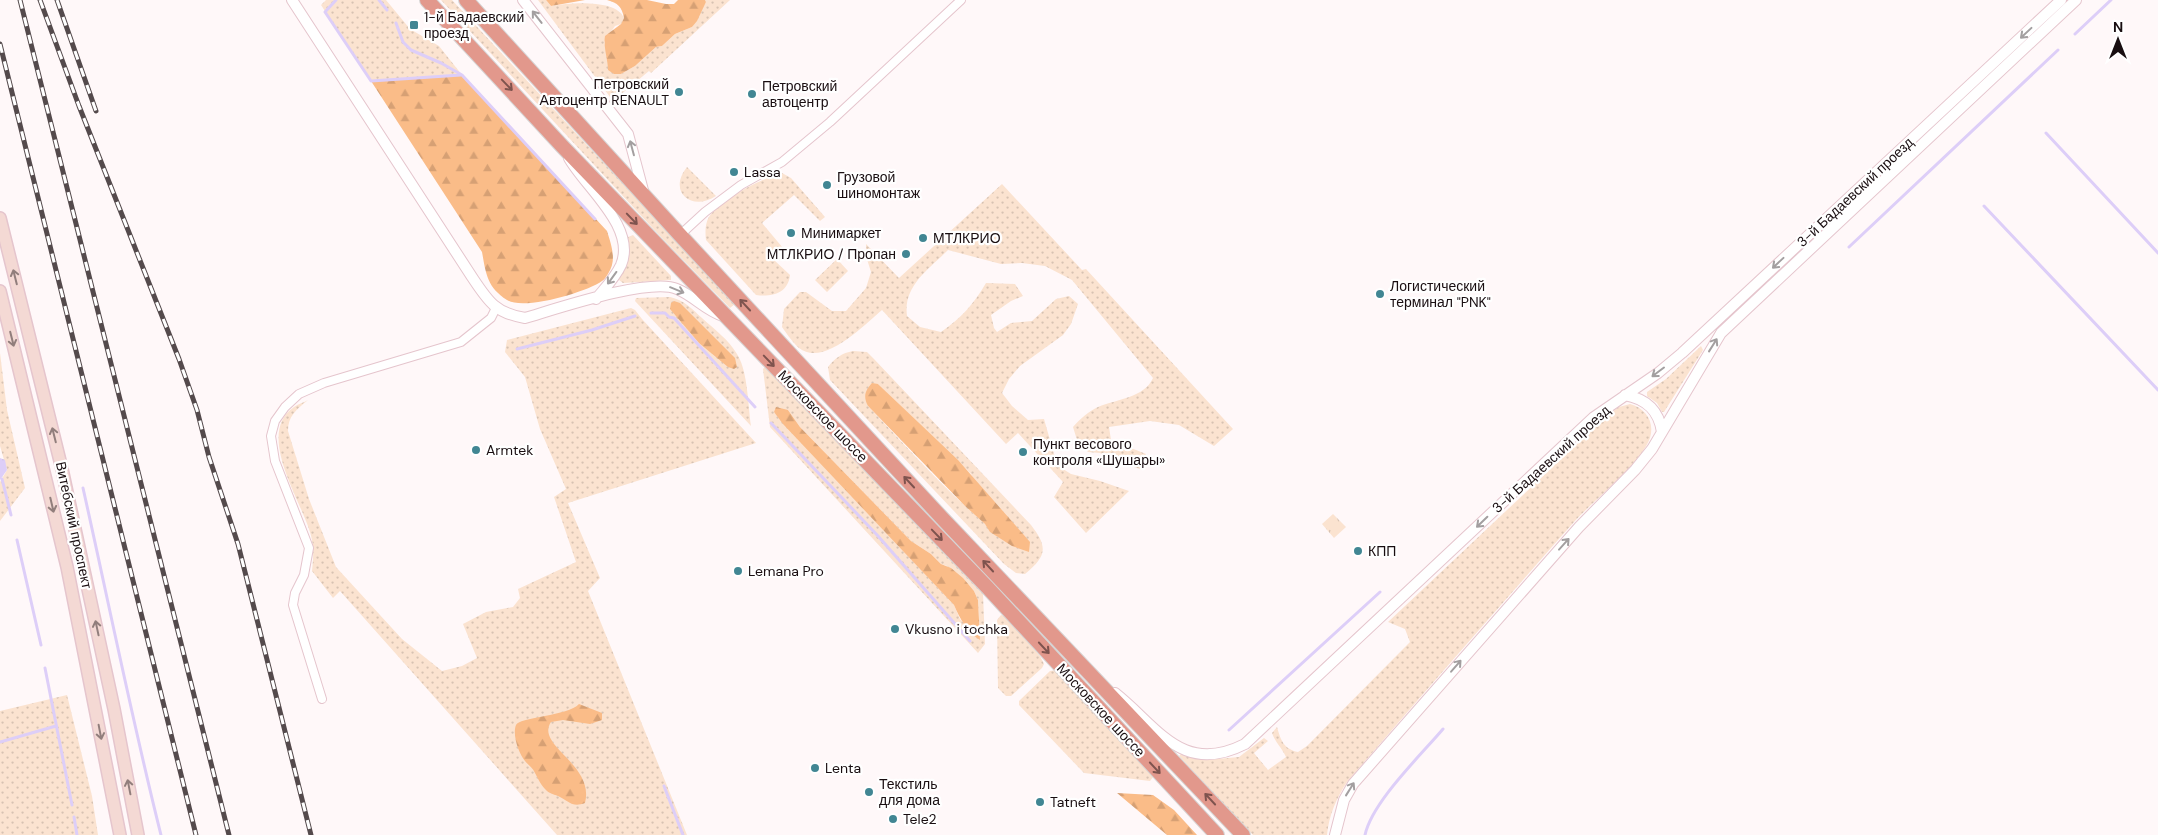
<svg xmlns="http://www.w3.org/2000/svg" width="2158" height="835" font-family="'DM Sans',sans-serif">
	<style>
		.grass { fill: url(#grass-dots); fill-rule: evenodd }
		.forest { fill: url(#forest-firs) }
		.park { fill: url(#park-tufts) }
		.water { fill: url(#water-ripples) }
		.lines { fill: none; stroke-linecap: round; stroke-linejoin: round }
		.stream { stroke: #ddcef8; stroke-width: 3 }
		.minor-casing { stroke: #e5c5cd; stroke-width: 10 }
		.tertiary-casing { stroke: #e5c5cd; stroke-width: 12 }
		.secondary-casing { stroke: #e5c5cd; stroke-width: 14 }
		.trunk-casing { stroke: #d6d4d4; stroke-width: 16 }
		.minor { stroke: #fff; stroke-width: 8 }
		.tertiary { stroke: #fff; stroke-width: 10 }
		.secondary { stroke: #f4d9d4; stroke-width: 11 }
		.trunk { stroke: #e2988c; stroke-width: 14 }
		.rail-casing { stroke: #544a4c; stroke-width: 5 }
		.rail { stroke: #fff; stroke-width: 3; stroke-dasharray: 9; stroke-linecap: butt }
		.oneway { stroke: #a39fa0 }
		.oneway2 { stroke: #7e534e }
		.oneway3 { stroke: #917e7c }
		.poi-dot { fill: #418693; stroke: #fff; stroke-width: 2 }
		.labels { text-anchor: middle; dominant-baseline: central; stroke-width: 4.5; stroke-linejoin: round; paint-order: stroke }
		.poi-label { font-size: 14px; fill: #190e11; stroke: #fff; text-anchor: start }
		.street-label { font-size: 14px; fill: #190e11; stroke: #fff }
	</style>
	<defs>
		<pattern id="grass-dots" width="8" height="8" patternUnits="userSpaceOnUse" patternTransform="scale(1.25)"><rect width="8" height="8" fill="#fbe3d0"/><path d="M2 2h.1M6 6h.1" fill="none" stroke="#d7c2b2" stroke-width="1.8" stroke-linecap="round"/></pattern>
		<pattern id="forest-firs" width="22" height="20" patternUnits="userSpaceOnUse" patternTransform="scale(1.25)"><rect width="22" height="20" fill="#fabc88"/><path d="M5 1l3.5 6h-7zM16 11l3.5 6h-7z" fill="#d6a074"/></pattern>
		<pattern id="park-tufts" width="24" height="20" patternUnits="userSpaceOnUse" patternTransform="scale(1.25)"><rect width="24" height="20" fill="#fbe3d0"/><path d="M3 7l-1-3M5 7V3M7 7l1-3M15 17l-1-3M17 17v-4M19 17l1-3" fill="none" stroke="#d7c2b2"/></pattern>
		<pattern id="water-ripples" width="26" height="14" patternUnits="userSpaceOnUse" patternTransform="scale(1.25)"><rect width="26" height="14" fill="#ddcef8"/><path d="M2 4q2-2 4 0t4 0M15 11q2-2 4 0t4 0" fill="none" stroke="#bdb0d4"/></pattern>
	</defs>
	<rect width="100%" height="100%" fill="#fff8f9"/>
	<path class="grass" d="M326 0H386L410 29 439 46 462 75 371 81 321 5Z
		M441 0H452L735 304 730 308 660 236Z
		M538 0H546L551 6C574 2 617 0 624 18L621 24 615 26 604 42 608 57V70L621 74 635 66 656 47 662 46 675 34 692 27 706 2 705 0H730L651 73 649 71 613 101Z
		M687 167 716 196C692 212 667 192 687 167Z
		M782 173 791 178 825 217 820 221 794 195 762 223 783 248 773 259 790 275C788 294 771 297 756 295L706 240C705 232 705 221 711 214 727 196 759 180 782 173Z
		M1002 184 1082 270 1086 269 1233 429 1214 446 1179 425 1150 421 1109 427 1111 440 1146 454 1143 470 1113 460 1100 453 1088 452 1077 440 1073 427C1080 419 1089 411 1098 407 1117 399 1144 398 1153 378L1072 280 1045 266 1022 263 1001 264 948 250C928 270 903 286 907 316L920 327 941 332C961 318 974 304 986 283L1015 284 1023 296 1011 301 991 315 994 328 997 332 1011 323 1032 321 1056 299 1069 296 1078 304 1071 324 1063 335 1020 366 1009 379 1002 393 1012 406 1028 420 1044 419 1054 454 1063 469 1071 474 1100 481 1129 491 1086 533 1054 497 1063 482 1018 433 1006 444 882 310C866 323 824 368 799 348 793 343 787 334 782 327L784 309 800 292H806L832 311H846L866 288 871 272 866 256V244L899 278Z
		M633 235 671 276V280L623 283 619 280 627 259 628 237Z
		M837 259 848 271 827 292 815 280Z
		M670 297C684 300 692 309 702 318 714 329 729 340 737 354 748 371 748 406 751 426L635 301 636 298Z
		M631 308 635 310 642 319 756 443 568 503 600 578 588 591 687 835H557L340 591 333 598 312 571C313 562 314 550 312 540 306 506 253 435 294 407 298 404 303 403 308 400 296 410 288 416 288 431L309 499 336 567 402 639 442 671 462 666 477 658 463 624 486 612 513 607 520 598 518 589 576 562 554 497 566 489 540 429 525 377 505 352 507 340Z
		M1701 346 1703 350 1664 412H1662L1657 403 1647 396V392L1666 379Z
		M853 351 867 352 874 359 1031 525C1048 547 1047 556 1025 574L1016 573 1004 564 830 380 828 367C835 358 842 353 853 351ZM878 384 971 474 1005 541C993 535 991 529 982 521 941 486 905 445 868 406Z
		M0 353 7 410 25 488 0 521V482L7 470 0 446Z
		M765 367 970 577 983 593 985 644 978 653 770 427 763 369ZM788 410 800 427 911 541 931 554 941 564 947 566 974 591 978 600 980 640 960 619 954 605 774 412Z
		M1630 404C1645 408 1655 421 1650 438 1641 463 1594 500 1574 522 1498 608 1422 695 1347 782 1336 799 1329 815 1327 835H1253L1179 756 1181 754 1206 760 1239 757 1264 738 1268 741 1254 753 1268 770 1286 757C1282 748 1275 742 1272 733L1277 727C1281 741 1284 749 1298 752L1307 746 1410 642 1405 629 1388 622 1608 415 1619 407Z
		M1001 615 1005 616 1040 656 1044 664 1042 668 1011 696H1006L998 688 997 620Z
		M1058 670 1153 777 1150 781 1084 773 1019 705V701L1050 671Z
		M67 695 92 796 98 835H0V711Z"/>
	<path class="forest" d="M546 0H585L551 6Z
		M607 0H647L666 4H674L678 0H705L706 2 697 21 692 27 675 34 662 46 656 47 635 66 621 74H614L608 70C608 59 603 47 605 36L621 24 624 18C622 7 618 3 607 0Z
		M462 75 607 231C610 241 615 254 612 265 611 269 606 279 602 281 587 292 523 311 507 300 487 287 486 274 482 252L371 81Z
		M674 301 680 303 735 358 737 367 734 369 728 367 699 343 670 309 671 303Z
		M872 383 878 384 958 460 1030 542 1029 552 1012 546 990 532 985 524 965 506 868 406C863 396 865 391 872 383Z
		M776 407 788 410 800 427 911 541 931 554 941 564 951 568 963 578 974 591 978 600 980 640C967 632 960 619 954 605L783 424 774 412Z
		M579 704 602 713V720L590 724 563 720 551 722C535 746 595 764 585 803 572 808 569 801 558 796 553 794 548 793 545 789 540 784 538 778 535 773 533 768 528 765 525 761 519 754 512 735 516 725 520 717 568 716 579 704Z
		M1117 793 1153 795 1174 810 1197 835H1167Z"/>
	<path class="park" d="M1333 514 1346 527 1334 538 1322 524Z"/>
	<path class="water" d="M0 458 5 460 7 470 0 480Z"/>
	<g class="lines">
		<path class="stream" d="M336 0 325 12 371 81 461 75
			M379 0 387 10
			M396 23 403 42 411 50 441 63 462 75 595 219
			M2075 34 2111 0
			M2046 133 2158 253
			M1984 206 2158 390
			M1849 247 2058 50
			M651 313H665L669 317 674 318 755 407
			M517 349 592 330 635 316
			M771 423 878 536 970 641
			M2 479 11 515
			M83 488C109 604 132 720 161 835
			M17 540 41 645
			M45 668 72 805
			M1229 730 1380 592
			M0 742 56 726
			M664 786 683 835
			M74 817 77 835
			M1365 835C1372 802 1421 755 1443 729"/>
		<g class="minor-casing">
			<path id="minor" d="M680 235 705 212 741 185 782 162 830 122 961 0
				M322 699 293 605 295 593 304 575 309 548 275 461 271 436 275 421 285 407 299 394 324 383 461 342 491 318 496 308"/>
		</g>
		<g class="tertiary-casing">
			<path id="tertiary" d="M292 0 472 277C488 301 495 313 525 318 556 309 650 277 677 289 694 296 706 311 723 316
				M523 0 628 134 644 194
				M569 158C585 187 637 227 621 265 615 278 605 288 596 299
				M1625 395C1647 399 1659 411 1662 432
				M1115 693C1158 727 1182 776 1245 744L1594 417 1658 373 1682 353 2061 0
				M1335 835 1344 800 1353 784 1579 527 1635 470 1652 449 1721 333 2076 0"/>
		</g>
		<g class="secondary-casing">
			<path id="secondary" d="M0 218 62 469 114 709 138 835
				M0 291 67 567 120 835"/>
		</g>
		<g class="trunk-casing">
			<path id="trunk" d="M427 0 562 146 987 587 1217 835
				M466 0 680 235 942 518 1243 835"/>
		</g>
		<use href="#minor" class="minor"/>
		<use href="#tertiary" class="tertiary"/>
		<use href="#secondary" class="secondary"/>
		<use href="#trunk" class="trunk"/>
		<g class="rail-casing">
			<path id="rail" d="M20 0 229 835
				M40 0 79 106 179 359 197 410 209 457 238 544 311 835
				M57 0 96 111
				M0 44 196 835"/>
		</g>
		<use href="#rail" class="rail"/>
	</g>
	<defs><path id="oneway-shaft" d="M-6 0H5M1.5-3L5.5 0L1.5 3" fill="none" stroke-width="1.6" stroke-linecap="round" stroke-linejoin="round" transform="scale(1.25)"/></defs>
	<g class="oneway">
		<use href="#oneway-shaft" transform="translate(537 17) rotate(-128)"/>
		<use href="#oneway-shaft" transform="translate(2026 33) rotate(137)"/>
		<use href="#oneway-shaft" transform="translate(632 148) rotate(-105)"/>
		<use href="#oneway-shaft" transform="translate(1778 263) rotate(137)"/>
		<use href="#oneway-shaft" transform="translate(612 278) rotate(126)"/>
		<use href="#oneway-shaft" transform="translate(677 290) rotate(22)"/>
		<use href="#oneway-shaft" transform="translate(1713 345) rotate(-58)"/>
		<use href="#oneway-shaft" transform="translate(1658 372) rotate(143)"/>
		<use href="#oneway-shaft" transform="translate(1482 522) rotate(136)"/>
		<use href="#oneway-shaft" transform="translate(1564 544) rotate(-48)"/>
		<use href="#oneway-shaft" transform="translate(1456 666) rotate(-49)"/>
		<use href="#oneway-shaft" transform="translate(1350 789) rotate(-58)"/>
	</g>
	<g class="oneway2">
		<use href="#oneway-shaft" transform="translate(507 85) rotate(46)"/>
		<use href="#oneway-shaft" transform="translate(632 219) rotate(46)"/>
		<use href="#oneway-shaft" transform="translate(745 305) rotate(-133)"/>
		<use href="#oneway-shaft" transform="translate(769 361) rotate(46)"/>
		<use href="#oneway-shaft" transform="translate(909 482) rotate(-133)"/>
		<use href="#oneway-shaft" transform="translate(937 535) rotate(46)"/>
		<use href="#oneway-shaft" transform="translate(988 566) rotate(-133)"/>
		<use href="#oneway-shaft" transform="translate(1044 648) rotate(47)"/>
		<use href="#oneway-shaft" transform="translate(1155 768) rotate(47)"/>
		<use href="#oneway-shaft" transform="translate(1210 799) rotate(-133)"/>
	</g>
	<g class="oneway3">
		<use href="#oneway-shaft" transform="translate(15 277) rotate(-104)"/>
		<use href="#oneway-shaft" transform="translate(12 339) rotate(76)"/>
		<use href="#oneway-shaft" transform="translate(54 435) rotate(-104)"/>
		<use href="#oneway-shaft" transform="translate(52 505) rotate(77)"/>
		<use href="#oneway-shaft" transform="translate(97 628) rotate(-102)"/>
		<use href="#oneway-shaft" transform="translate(100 732) rotate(79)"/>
		<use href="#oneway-shaft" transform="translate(129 787) rotate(-101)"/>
	</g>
	<g class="poi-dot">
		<rect x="409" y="20" width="10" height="10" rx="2.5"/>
		<circle cx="679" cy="92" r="5"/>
		<circle cx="752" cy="94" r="5"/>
		<circle cx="734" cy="172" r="5"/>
		<circle cx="827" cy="185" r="5"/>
		<circle cx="791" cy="233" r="5"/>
		<circle cx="923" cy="238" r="5"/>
		<circle cx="906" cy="254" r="5"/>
		<circle cx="1380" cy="294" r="5"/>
		<circle cx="476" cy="450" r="5"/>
		<circle cx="1023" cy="452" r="5"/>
		<circle cx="1358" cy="551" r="5"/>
		<circle cx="738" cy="571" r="5"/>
		<circle cx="895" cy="629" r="5"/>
		<circle cx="815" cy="768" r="5"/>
		<circle cx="869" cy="792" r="5"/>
		<circle cx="1040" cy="802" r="5"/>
		<circle cx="893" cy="819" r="5"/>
	</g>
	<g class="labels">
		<g class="poi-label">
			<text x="424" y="17">1-й Бадаевский<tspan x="424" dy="16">проезд</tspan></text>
			<text x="669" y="84" text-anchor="end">Петровский<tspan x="669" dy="16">Автоцентр RENAULT</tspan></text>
			<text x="762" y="86">Петровский<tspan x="762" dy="16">автоцентр</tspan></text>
			<text x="744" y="172">Lassa</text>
			<text x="837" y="177">Грузовой<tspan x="837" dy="16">шиномонтаж</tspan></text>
			<text x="801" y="233">Минимаркет</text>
			<text x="933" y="238">МТЛКРИО</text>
			<text x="896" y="254" text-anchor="end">МТЛКРИО / Пропан</text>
			<text x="1390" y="286">Логистический<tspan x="1390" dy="16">терминал "PNK"</tspan></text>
			<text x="1033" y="444">Пункт весового<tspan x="1033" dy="16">контроля «Шушары»</tspan></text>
			<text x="486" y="450">Armtek</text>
			<text x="1368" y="551">КПП</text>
			<text x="748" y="571">Lemana Pro</text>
			<text x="905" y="629">Vkusno i tochka</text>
			<text x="825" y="768">Lenta</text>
			<text x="879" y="784">Текстиль<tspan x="879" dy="16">для дома</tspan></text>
			<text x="1050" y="802">Tatneft</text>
			<text x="903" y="819">Tele2</text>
		</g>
		<g class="street-label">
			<text transform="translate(1855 192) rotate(-43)">3-й Бадаевский проезд</text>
			<text transform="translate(823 416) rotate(46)">Московское шоссе</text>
			<text transform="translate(1551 459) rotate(-42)">3-й Бадаевский проезд</text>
			<text transform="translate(74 525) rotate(78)">Витебский проспект</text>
			<text transform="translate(1101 710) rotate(47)">Московское шоссе</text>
		</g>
	</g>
	<g transform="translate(2118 40)" stroke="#ffffff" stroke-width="4" paint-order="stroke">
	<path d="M0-4L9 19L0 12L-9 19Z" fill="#190e11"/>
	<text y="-8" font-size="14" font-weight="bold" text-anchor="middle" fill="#190e11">N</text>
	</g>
</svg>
